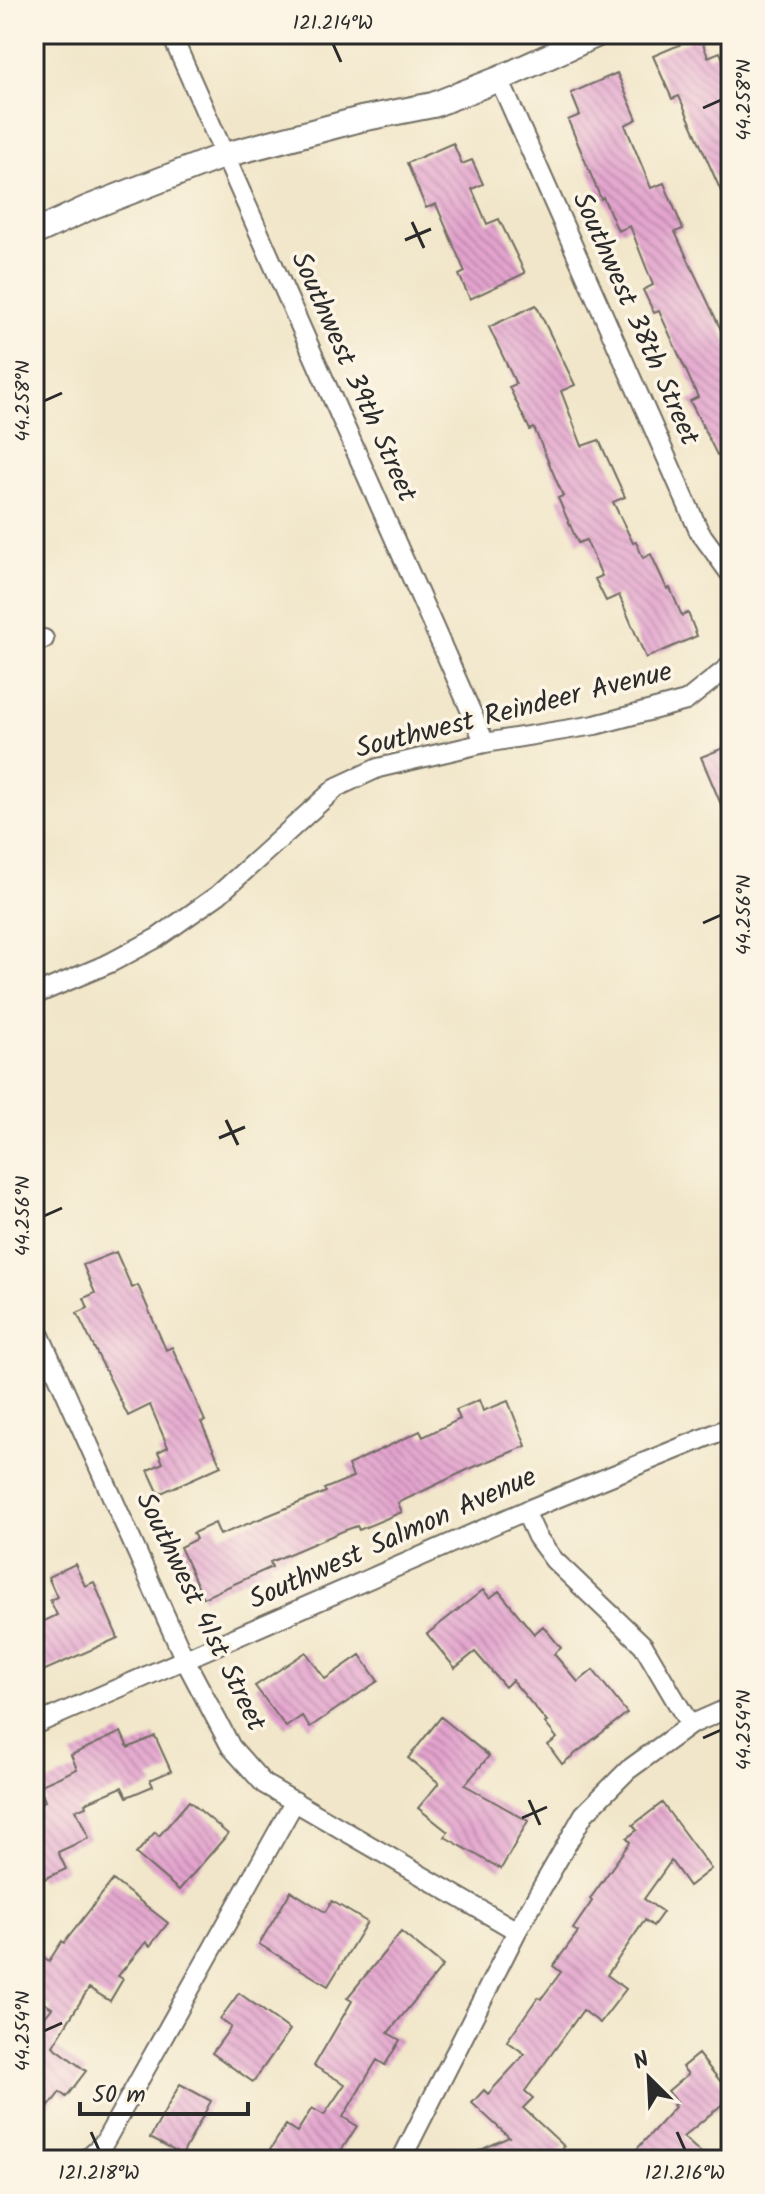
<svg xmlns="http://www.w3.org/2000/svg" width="765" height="2194" font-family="Kalam,sans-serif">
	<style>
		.building { fill: url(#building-back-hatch) }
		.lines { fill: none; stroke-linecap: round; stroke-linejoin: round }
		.minor-casing { stroke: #706c62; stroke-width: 22 }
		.tertiary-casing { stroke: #706c62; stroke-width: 28 }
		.minor { stroke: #fff; stroke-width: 18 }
		.tertiary { stroke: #fff; stroke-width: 24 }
		.ticks { fill: none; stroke: #2b2b2b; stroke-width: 3 }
		.labels { text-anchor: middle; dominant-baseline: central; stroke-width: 7; stroke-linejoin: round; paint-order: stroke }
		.street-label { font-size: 28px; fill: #2b2b2b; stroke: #fcf5e5 }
		.neatline { fill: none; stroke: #2b2b2b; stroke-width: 3 }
		.ticks-label { font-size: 20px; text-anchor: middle; fill: #2b2b2b }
	</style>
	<defs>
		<pattern id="building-back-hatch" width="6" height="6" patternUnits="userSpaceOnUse" patternTransform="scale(2)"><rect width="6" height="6" fill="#e3a3ce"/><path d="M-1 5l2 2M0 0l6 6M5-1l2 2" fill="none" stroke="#b885a7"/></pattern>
	</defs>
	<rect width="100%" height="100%" fill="#fcf5e5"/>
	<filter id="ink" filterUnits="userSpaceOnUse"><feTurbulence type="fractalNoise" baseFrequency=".0125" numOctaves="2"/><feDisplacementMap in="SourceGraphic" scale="16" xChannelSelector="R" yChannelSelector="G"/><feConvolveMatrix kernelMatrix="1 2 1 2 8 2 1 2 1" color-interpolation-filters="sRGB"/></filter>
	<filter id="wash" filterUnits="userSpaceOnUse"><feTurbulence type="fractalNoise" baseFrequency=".006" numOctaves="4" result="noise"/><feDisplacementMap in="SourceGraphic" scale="32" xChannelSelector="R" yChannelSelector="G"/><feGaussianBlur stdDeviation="1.8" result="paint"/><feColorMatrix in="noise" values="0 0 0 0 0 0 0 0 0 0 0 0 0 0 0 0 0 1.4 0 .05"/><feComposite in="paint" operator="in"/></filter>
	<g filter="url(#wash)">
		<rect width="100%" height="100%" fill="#f1e6c9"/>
		<g id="blocks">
			<path class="building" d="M700 36 708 57 720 52 731 78V214L679 96 672 99 653 56Z
				M617 73 637 119 625 125 651 188 664 183 683 229 675 232 731 351V448L717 455 690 401 698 397 659 311 654 313 643 290 653 285 630 226 618 231 603 197 601 199 568 120 580 115 571 93Z
				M453 143 462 164 472 160 483 184 472 189 487 224 499 219 525 273 470 299 459 275 465 272 436 204 426 208 407 163Z
				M536 305 575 385 561 391 582 446 599 440 625 497 613 502 633 543 636 542 643 558 651 554 667 589 670 588 682 616 688 613 697 636 646 658 619 595 606 601 595 579 602 576 586 540 578 543 558 498 563 496 534 428 530 430 509 387 516 384 489 327Z
				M731 745V828L701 757Z
				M116 1252 132 1288 138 1285 166 1350 172 1347 205 1421 201 1422 221 1466 159 1494 148 1470 163 1463 158 1452 168 1447 150 1405 128 1416 77 1313 88 1308 84 1298 95 1293 83 1265Z
				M479 1400 483 1411 508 1401 526 1446 469 1469 398 1503 402 1512 359 1530 357 1526 343 1531 270 1562 272 1567 203 1598 180 1547 196 1539 193 1533 215 1523 220 1535 326 1492 324 1489 353 1477 348 1465 420 1431 423 1437 460 1419 456 1410Z
				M75 1564 85 1586 94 1582 118 1638 34 1675V1626L57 1615 50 1600 57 1597 48 1577Z
				M483 1590 490 1598 499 1591 534 1634 543 1626 561 1648 554 1654 578 1682 593 1670 627 1713 562 1764 548 1745 557 1738 545 1723 547 1722 512 1680 505 1687 475 1652 455 1668 427 1634Z
				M306 1652 325 1679 360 1655 378 1681 310 1727 302 1716 286 1727 255 1686Z
				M441 1717 489 1756 465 1785 528 1821 501 1869 445 1837 448 1832 418 1808 439 1783 408 1758Z
				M121 1732 128 1748 155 1736 171 1771 150 1780 153 1786 127 1797 122 1787 85 1803 86 1806 76 1810 89 1838 58 1852 66 1869 40 1881 34 1870V1806L45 1801 39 1786 77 1769 71 1755Z
				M189 1801 228 1834 179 1890 136 1854 155 1832 159 1836Z
				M662 1803 711 1869 689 1886 671 1861 644 1899 663 1912 653 1926 645 1920 607 1975 626 1989 600 2023 583 2010 525 2091 533 2098 523 2108 564 2146 551 2160H459L509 2137 472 2103 484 2090 488 2094 525 2054 507 2041 538 1997 541 1999 561 1972 553 1966 578 1932 573 1929 592 1901 590 1899 630 1842 627 1838 637 1830 633 1825Z
				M113 1880 168 1923 150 1946 146 1942 118 1976 123 1979 110 2001 89 1988 53 2046 86 2071 66 2097 60 2092 34 2126V2031L52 2008 34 1997V1969L42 1956 49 1961 62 1941 64 1943Z
				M291 1891 325 1912 332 1901 367 1922 328 1986 259 1944Z
				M401 1932 443 1966 388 2033 400 2040 385 2065 377 2060 343 2117 357 2126 335 2160H286L270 2150 286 2125 297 2132 312 2108 324 2115 345 2084 314 2066 352 2001 347 1998Z
				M239 1993 290 2030 253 2082 212 2053 231 2027 220 2019Z
				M698 2054 731 2094V2097L683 2137 709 2160H627L675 2107 673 2105 677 2102 668 2091 688 2074 682 2067Z
				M180 2084 211 2101 182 2155 150 2138Z"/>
		</g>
	</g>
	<g filter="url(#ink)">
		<use href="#blocks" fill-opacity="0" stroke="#706c62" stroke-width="2"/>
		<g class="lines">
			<g class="minor-casing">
				<path id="minor" d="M171 34 485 743
					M499 79 699 531 731 575
					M34 644 44 639
					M34 995 110 963 157 938 218 895 337 787 378 768 485 743 595 725 686 701 731 665
					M34 1322 185 1660 231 1747 264 1784 517 1931
					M525 1511 537 1537 554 1560 643 1645 690 1725
					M34 1725 525 1511 731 1427
					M85 2160 104 2143 295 1801
					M401 2160 517 1931 584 1814 628 1770 690 1725 731 1707"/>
			</g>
			<g class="tertiary-casing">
				<path id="tertiary" d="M34 233 88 208 225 155 361 119 433 105 499 79 598 34"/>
			</g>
			<use href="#minor" class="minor"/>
			<use href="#tertiary" class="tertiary"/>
		</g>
	</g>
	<path class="ticks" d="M333 44 341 62M703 108 721 100M412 222 424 248M405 240 431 229M44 401 62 393M703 923 721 915M226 1120 238 1145M219 1138 245 1127M44 1216 62 1208M703 1738 721 1730M529 1800 540 1825M522 1818 547 1807M44 2031 62 2023M91 2132 99 2150M677 2132 685 2150"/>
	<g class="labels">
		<g class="street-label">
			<text transform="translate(635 319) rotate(66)">Southwest 38th Street</text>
			<text transform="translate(353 377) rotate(66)">Southwest 39th Street</text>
			<text transform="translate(514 711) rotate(-14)">Southwest Reindeer Avenue</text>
			<text transform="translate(393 1539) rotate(-24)">Southwest Salmon Avenue</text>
			<text transform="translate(200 1612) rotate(64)">Southwest 41st Street</text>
		</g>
	</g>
	<rect width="765" height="2194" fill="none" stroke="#fcf5e5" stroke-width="88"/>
	<g transform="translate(649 2078) rotate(336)" stroke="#fcf5e5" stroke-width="6" paint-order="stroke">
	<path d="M0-6L14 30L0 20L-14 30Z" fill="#2b2b2b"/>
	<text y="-12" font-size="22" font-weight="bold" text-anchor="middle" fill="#2b2b2b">N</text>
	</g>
	<path d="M80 2102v12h168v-12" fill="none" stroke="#2b2b2b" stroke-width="4"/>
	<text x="92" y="2102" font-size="24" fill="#2b2b2b" stroke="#fcf5e5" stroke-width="6" paint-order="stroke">50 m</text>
	<rect x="44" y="44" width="677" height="2106" class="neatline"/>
	<g class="ticks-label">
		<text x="333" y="29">121.214°W</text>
		<text transform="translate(743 100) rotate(-90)" y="7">44.258°N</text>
		<text transform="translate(22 401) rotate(-90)" y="7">44.258°N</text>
		<text transform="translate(743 915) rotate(-90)" y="7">44.256°N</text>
		<text transform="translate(22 1216) rotate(-90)" y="7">44.256°N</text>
		<text transform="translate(743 1730) rotate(-90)" y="7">44.254°N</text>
		<text transform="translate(22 2031) rotate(-90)" y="7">44.254°N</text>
		<text x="99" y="2179">121.218°W</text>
		<text x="685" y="2179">121.216°W</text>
	</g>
</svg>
